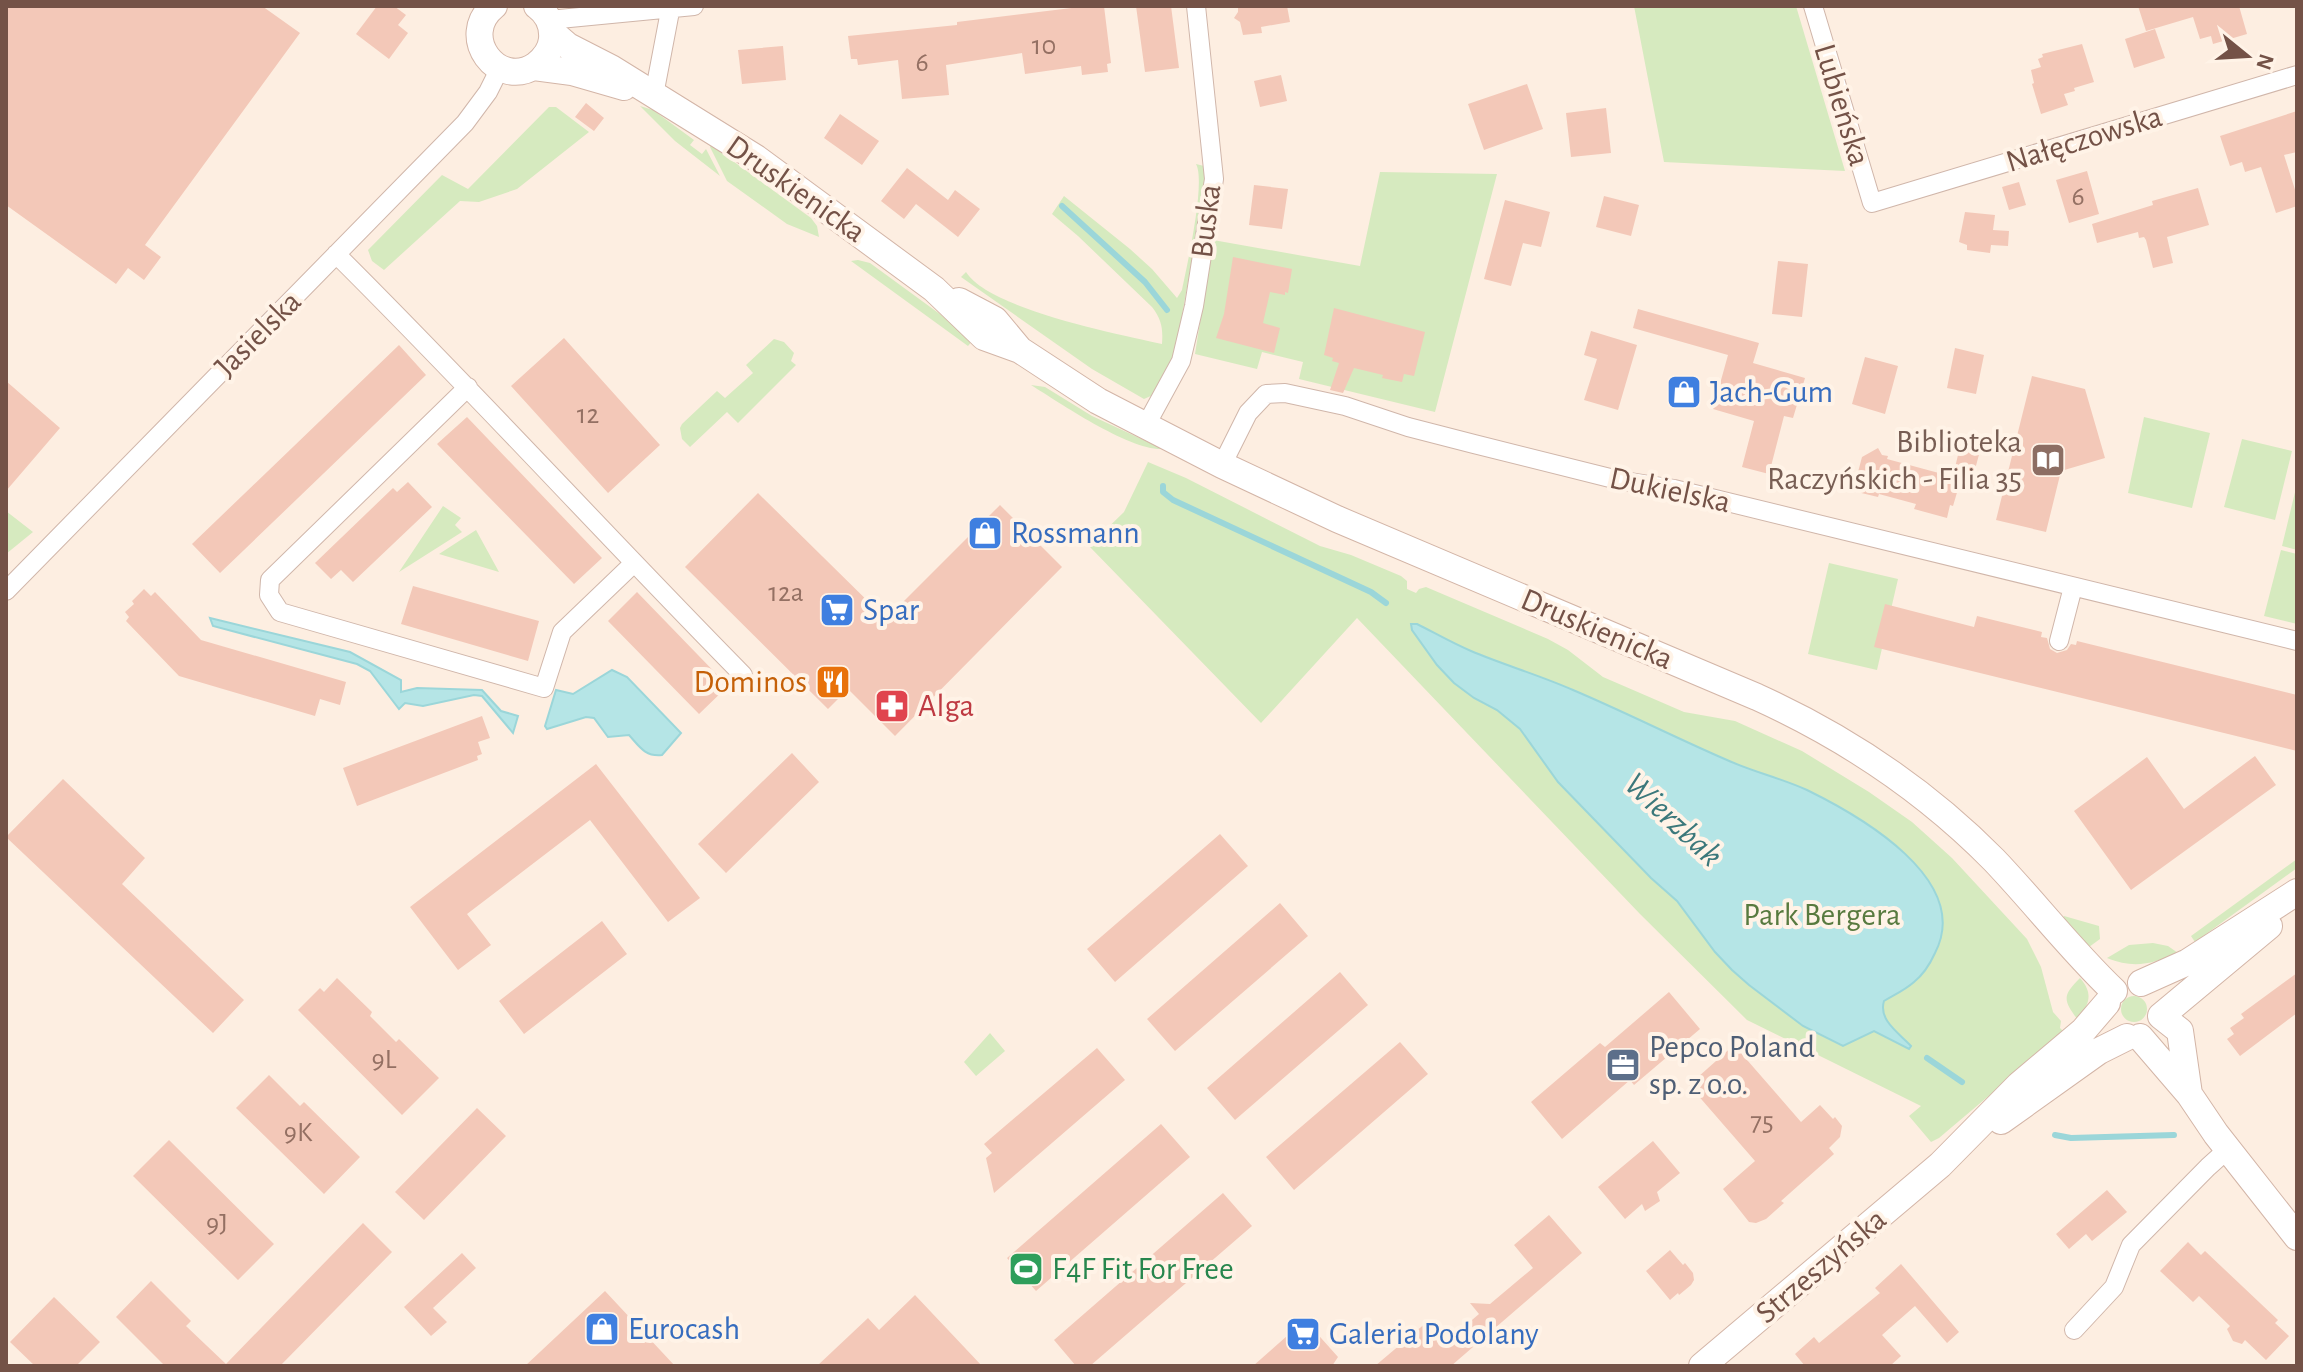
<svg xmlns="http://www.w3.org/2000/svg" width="2303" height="1372" font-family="'Alegreya Sans',sans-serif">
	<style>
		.green { fill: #d6eabf }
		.water { fill: #b5e5e6; stroke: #9bd6d9; stroke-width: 2 }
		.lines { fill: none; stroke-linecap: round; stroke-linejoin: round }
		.stream { stroke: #9bd6d9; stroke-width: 6 }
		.building { fill: #f3c8b8 }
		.street-casing { stroke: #d0b6aa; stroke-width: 20 }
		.secondary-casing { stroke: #d3b5a7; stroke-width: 28 }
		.street { stroke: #fff; stroke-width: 18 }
		.secondary { stroke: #fff; stroke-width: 26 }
		.labels { text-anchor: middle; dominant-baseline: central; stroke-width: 8; stroke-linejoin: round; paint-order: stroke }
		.number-label { font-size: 28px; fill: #947063 }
		.street-label { font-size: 32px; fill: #745247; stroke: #fff3e7 }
		.shop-label { font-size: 32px; fill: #366cbe; stroke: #fff3e7; text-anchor: start }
		.education-label { font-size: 32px; fill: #785e54; stroke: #fff3e7; text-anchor: end }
		.food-label { font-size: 32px; fill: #c56008; stroke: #fff3e7; text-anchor: end }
		.health-label { font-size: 32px; fill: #be3a42; stroke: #fff3e7; text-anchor: start }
		.park-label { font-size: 32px; fill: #587a3f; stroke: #fff3e7 }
		.service-label { font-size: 32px; fill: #4e5e75; stroke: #fff3e7; text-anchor: start }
		.leisure-label { font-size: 32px; fill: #27864d; stroke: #fff3e7; text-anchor: start }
		.water-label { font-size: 34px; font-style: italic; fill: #3b787b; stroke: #fff3e7 }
	</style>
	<rect width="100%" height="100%" fill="#fdeee1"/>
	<path class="green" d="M1634 6H1796L1845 171 1664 162Z
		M640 106 653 110 694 140 690 145 702 154 706 149 720 176 675 141Z
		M549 107H556L589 132 517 189 479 202 460 201 384 270 372 261 368 250 442 175 468 189Z
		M711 145 811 218 817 226 819 237 787 224 727 181 710 147Z
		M1196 164 1208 167 1176 350 1153 395 1144 399 1092 369 961 277 966 272C989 309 1118 334 1162 344 1163 329 1162 320 1152 307L1078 236 1052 214 1064 196 1130 249 1152 269 1177 298 1182 290C1187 265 1206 182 1196 164Z
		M1380 172 1497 174 1435 412 1299 379 1303 362 1262 352 1257 369 1195 354 1213 240 1360 266Z
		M858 260 870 263 974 339 968 346 851 261Z
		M774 339 784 342 794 353 791 361 796 365 738 423 727 412 690 447 682 439 680 428 682 424 717 391 725 398 753 373 746 365Z
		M1031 385 1045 387 1092 416 1163 449C1130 451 1060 403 1031 385Z
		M2144 417 2210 433 2192 508 2128 493Z
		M2242 439 2292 451 2275 520 2224 507Z
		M1148 462 1186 478 1320 546 1351 555 1401 576 1407 581V589L1416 593 1419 589 1426 587 1548 639 1568 650 1603 677 1684 712 1735 721 1802 751 1869 792 1912 822 1952 858 2027 939 2041 967 2053 1012 2061 1021 2060 1028 2064 1032 1939 1138 1931 1142 1909 1116 1921 1106 1747 1020 1640 914 1357 618 1261 723 1089 546 1124 512Z
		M2297 484V550L2282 546Z
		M443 506 461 518 455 525 462 532 399 572Z
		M6 511 33 532 6 554Z
		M476 530 499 572 439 554Z
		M2281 550 2297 554V624L2264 616Z
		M1829 563 1898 579 1877 670 1808 654Z
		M2297 859V868L2195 942 2191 936Z
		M2064 916 2099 926 2100 939 2089 947 2062 919Z
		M2153 943 2168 946 2178 953C2152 964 2134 969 2107 958L2129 945Z
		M2080 978C2094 994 2089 1004 2078 1020 2063 1000 2062 996 2080 978Z
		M2121 1009a13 13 0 1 1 26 0a13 13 0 1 1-26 0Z
		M990 1033 1005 1051 976 1076 964 1062Z"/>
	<path class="water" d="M210 618 350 652 401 680V692L417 688 482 690 501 711 518 716 513 733 482 696 474 695 423 706 405 703 399 709 370 671 357 664 213 626Z
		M1411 624H1417C1435 633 1452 643 1471 651 1504 665 1539 675 1573 690 1625 712 1676 738 1727 760 1753 772 1781 778 1807 790 1860 816 1973 880 1935 953 1930 964 1924 974 1914 982 1905 990 1894 995 1884 1001 1878 1020 1899 1033 1911 1046L1909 1049 1874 1031 1843 1046 1803 1026 1749 985 1732 970 1715 952 1677 901 1651 878 1558 782 1520 729 1497 710 1474 698 1454 683 1437 665 1412 630Z
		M612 670 627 677 681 733 662 755C645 757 639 746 629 735L608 737 594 718 586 717 547 729 545 726 556 690 573 694Z"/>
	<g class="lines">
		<path class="stream" d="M1062 206 1145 282 1167 310
			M1163 486V492L1173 500 1371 592 1386 603
			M1927 1058 1962 1082
			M2055 1135 2071 1138 2174 1135"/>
	</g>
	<path class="building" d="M6 6H262L300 33 145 245 161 257 144 280 128 268 116 284 6 205Z
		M377 6H394L406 15 398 25 408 33 389 59 356 34Z
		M1088 6H1104L1111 63 1107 64 1108 72 1082 75 1081 66 1025 74 1022 53 946 65 949 95 902 99 898 60 858 65 857 59H851L848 36 957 25V22Z
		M1136 6H1171L1179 68 1145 72Z
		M1238 6H1287L1290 22 1261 27 1262 33 1243 35 1240 22 1234 18 1238 12Z
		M2138 6H2214V8L2239 6 2247 34 2213 44 2211 36 2200 39 2193 17 2146 31Z
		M2155 29 2165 58 2134 68 2125 39Z
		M2082 44 2094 82 2074 88 2075 91 2064 94 2068 105 2041 114 2032 84 2034 83 2031 70 2041 67 2038 59 2043 57 2042 54Z
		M783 46 786 80 742 84 738 50Z
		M1281 75 1287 101 1260 107 1254 81Z
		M1527 84 1543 129 1484 150 1468 104Z
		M586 103 604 118 594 131 575 117Z
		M1606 108 1611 153 1571 157 1566 113Z
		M2297 111V152L2284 155 2297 196V206L2276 213 2261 167 2245 172 2242 162 2230 166 2220 136Z
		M840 114 879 141 862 165 824 138Z
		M907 168 948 200 955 190 980 209 958 237 916 204 904 219 881 201Z
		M2087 171 2099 214 2069 223 2056 180Z
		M2019 182 2026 205 2009 210 2002 187Z
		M1254 185 1288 189 1282 229 1249 225Z
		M2198 188 2209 225 2167 237 2173 263 2153 268 2146 240 2144 237 2139 238 2138 232 2097 243 2092 224 2153 205 2152 201Z
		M1604 196 1639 205 1631 236 1596 227Z
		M1505 200 1550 212 1541 247 1523 243 1511 286 1484 279Z
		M1965 212 1995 215 1993 230 2009 231 2008 246 1991 245 1990 253 1967 250V245L1959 242Z
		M1233 257 1292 269 1288 293 1285 292V295L1270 292 1263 323 1280 328 1274 353 1216 338 1224 314Z
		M1778 261 1808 264 1802 317 1772 314Z
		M1334 308 1425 332 1414 376 1404 374 1402 382 1382 378 1383 375 1354 368 1343 393 1330 390 1339 363 1332 361 1333 358 1324 355Z
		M1638 309 1759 343 1753 363 1805 378 1793 418 1784 416 1769 474 1742 467 1754 421 1713 409 1728 355 1633 328Z
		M1591 331 1637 345 1618 410 1584 400 1597 359 1584 355Z
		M564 338 660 445 608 493 511 386Z
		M399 345 426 375 220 573 192 544Z
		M1955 348 1984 355 1976 394 1947 388Z
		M1865 357 1898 366 1885 414 1852 404Z
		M2032 376 2085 389 2105 458 2061 471 2046 532 1996 520Z
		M6 381 60 428 6 491Z
		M467 417 602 558 574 584 437 444Z
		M1961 442 1981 447 1973 477 1954 472Z
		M1878 448 1882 455 1888 456 1887 459 1961 479 1953 506 1950 505 1947 518 1914 509 1916 504 1879 494 1878 497 1853 491 1862 457Z
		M408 482 432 507 353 582 341 570 331 579 315 563 393 488 397 492Z
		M758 493 886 619 1000 505 1062 567 895 736 848 689 828 709 685 567Z
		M413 586 539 621 528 661 401 624Z
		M144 589 151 596 155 592 201 640 346 682 340 705 320 699 315 716 179 676 126 621 129 617 125 612 134 604 132 601Z
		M637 592 728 686 699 714 608 621Z
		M1885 604 1974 627 1977 616 2042 632 2041 637 2047 638 2050 649 2057 653 2067 650 2071 644 2076 645 2077 641 2297 695V751L1874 647Z
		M482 716 490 738 478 742 482 754 477 756 478 760 357 806 343 768Z
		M792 753 819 782 726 873 698 844Z
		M2255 756 2276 785 2131 890 2074 811 2147 757 2184 809Z
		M596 764 700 898 668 922 590 820 467 914 491 945 458 970 410 907Z
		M63 779 145 858 122 884 244 1000 213 1033 6 837Z
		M1220 834 1248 866 1115 982 1087 949Z
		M1280 903 1308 936 1175 1051 1147 1019Z
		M602 921 627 954 524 1034 499 1001Z
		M1340 972 1368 1005 1235 1120 1207 1088Z
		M2297 973V1013L2240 1056 2227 1039 2234 1034 2230 1028 2244 1018 2241 1014Z
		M337 978 372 1012 370 1016 396 1042 399 1039 439 1078 402 1115 298 1010 320 988 324 992Z
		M1669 992 1700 1029 1634 1085 1630 1080 1562 1139 1531 1102 1600 1043 1605 1047Z
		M1400 1042 1428 1074 1294 1190 1266 1157Z
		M1734 1045 1801 1122 1820 1105 1833 1119 1835 1117 1842 1126 1840 1137 1829 1148 1834 1154 1781 1201 1784 1203 1766 1219 1756 1223 1749 1222 1723 1189 1755 1161 1689 1085Z
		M1097 1048 1125 1080 994 1193 986 1158 992 1153 984 1144Z
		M269 1075 300 1106 304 1102 360 1157 324 1194 236 1108Z
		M477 1108 506 1136 424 1220 395 1192Z
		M1161 1124 1190 1157 1036 1291 1007 1258Z
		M169 1140 274 1244 238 1280 133 1176Z
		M1653 1141 1680 1173 1657 1192 1660 1201 1645 1211 1642 1204 1625 1219 1598 1187Z
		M2107 1190 2127 1212 2092 1241 2086 1234 2069 1249 2056 1234Z
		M1223 1193 1252 1226 1090 1366H1076L1054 1340Z
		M1549 1215 1582 1253 1451 1366H1375L1427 1322 1445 1343 1479 1314 1470 1303 1490 1304 1533 1268 1514 1245Z
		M363 1223 392 1252 280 1366H165L116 1317 151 1281 191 1321 186 1326 226 1364Z
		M2188 1242 2201 1255 2205 1251 2278 1320 2275 1323 2289 1336 2266 1360 2245 1340 2242 1344 2233 1341 2227 1329 2230 1326 2199 1296 2193 1302 2160 1271Z
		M1670 1250 1683 1265 1685 1263 1693 1273 1694 1280 1691 1285 1679 1295 1678 1293 1670 1300 1646 1271Z
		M462 1253 476 1268 433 1308 447 1322 431 1336 404 1307Z
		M1901 1264 1959 1332 1947 1343 1915 1306 1882 1335 1901 1356 1890 1366H1805L1795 1354 1814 1337 1819 1343 1880 1293 1875 1288Z
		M605 1291 675 1366H525Z
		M915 1295 982 1366H817L868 1318 879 1330Z
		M54 1297 100 1342 76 1366H35L10 1342Z
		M1305 1320 1338 1357 1332 1366H1253Z"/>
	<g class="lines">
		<g class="street-casing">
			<path id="street" d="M1813 6 1872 203 2297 75
				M549 20 694 6
				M654 95 671 6
				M336 254C475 392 606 536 743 675
				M468 387 270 580 269 595 280 612 544 688 562 632 634 563
				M1145 427 1181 361 1194 306 1214 179 1196 6
				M1222 465 1248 413 1266 394 1285 393 1345 406 1408 427 1474 444 1618 480 1674 489 2297 641
				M6 591 465 123 488 92 500 68
				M2059 641 2073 587
				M2074 1330 2114 1287 2131 1245 2208 1167 2228 1149"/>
		</g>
		<g class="secondary-casing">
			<path id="secondary" d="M494 6C457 36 498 91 536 65 545 58 551 50 552 39 553 26 548 14 537 6
				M553 33 568 46 611 68 756 158 934 289 984 337 1020 350 1098 401 1222 465 1337 519 1757 697C1845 737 1926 791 1994 860 2035 903 2071 950 2114 991
				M534 67 572 72 624 87
				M959 301 995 320 1020 350
				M2141 983 2188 962 2297 892
				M2161 1016 2269 926
				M2161 1016 2180 1031 2189 1094
				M2140 1037 2189 1094 2216 1134 2297 1237
				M2001 1121 2099 1051 2127 1037
				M1702 1366 1940 1165 2019 1085 2083 1031 2107 1003"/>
		</g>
		<use href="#street" class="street"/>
		<use href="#secondary" class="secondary"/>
	</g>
	<defs>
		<g id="shop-square" transform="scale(1.8)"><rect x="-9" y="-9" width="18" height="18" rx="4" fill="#3f7fe0" stroke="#fff3e7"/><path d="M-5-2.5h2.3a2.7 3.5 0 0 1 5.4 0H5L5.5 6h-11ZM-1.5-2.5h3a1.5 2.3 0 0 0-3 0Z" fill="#fff"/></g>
		<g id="library-square" transform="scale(1.8)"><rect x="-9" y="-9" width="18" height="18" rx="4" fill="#8d6e63" stroke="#fff3e7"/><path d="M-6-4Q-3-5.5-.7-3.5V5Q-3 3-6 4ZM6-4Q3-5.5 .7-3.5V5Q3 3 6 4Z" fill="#fff"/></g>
		<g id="supermarket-square" transform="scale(1.8)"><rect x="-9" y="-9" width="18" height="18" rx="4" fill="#3f7fe0" stroke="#fff3e7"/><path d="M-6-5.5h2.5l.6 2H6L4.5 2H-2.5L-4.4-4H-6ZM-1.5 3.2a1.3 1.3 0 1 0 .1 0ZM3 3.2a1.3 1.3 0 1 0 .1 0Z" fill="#fff"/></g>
		<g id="restaurant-square" transform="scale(1.8)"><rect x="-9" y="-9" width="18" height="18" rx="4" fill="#e8710a" stroke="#fff3e7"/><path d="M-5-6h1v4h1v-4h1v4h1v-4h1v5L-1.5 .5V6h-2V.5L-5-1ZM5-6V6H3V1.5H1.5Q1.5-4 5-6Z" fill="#fff"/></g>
		<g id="pharmacy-square" transform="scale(1.8)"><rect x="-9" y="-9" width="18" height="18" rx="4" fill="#e0444e" stroke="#fff3e7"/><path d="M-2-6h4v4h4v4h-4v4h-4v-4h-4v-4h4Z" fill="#fff"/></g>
		<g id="office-square" transform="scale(1.8)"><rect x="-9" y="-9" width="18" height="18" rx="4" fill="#5c6f8a" stroke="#fff3e7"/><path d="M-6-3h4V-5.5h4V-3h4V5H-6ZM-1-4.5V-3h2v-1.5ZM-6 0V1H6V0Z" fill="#fff"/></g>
		<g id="stadium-square" transform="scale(1.8)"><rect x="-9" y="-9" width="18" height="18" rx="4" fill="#2e9e5b" stroke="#fff3e7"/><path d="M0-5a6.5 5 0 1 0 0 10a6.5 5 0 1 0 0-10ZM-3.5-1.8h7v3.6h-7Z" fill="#fff"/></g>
	</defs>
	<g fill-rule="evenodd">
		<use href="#shop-square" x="1684" y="392"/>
		<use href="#library-square" x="2048" y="460"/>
		<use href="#shop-square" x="985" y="533"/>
		<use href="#supermarket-square" x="837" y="610"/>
		<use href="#restaurant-square" x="833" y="682"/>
		<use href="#pharmacy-square" x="892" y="706"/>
		<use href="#office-square" x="1623" y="1065"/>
		<use href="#stadium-square" x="1026" y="1269"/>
		<use href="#shop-square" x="602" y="1329"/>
		<use href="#supermarket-square" x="1303" y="1334"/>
	</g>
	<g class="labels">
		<g class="number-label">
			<text x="1044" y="46">10</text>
			<text x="922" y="63">6</text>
			<text x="2078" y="197">6</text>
			<text x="588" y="415">12</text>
			<text x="786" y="593">12a</text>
			<text x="384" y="1060">9L</text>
			<text x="1762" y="1122">75</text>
			<text x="298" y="1133">9K</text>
			<text x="217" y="1224">9J</text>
		</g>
		<g class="street-label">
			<text transform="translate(1842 105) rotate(73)">Lubieńska</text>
			<text transform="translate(2084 139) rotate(-17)">Nałęczowska</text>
			<text transform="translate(796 189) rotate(35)">Druskienicka</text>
			<text transform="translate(1206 221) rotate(-83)">Buska</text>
			<text transform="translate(258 334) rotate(-45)">Jasielska</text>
			<text transform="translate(1670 490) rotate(12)">Dukielska</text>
			<text transform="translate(1597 629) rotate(23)">Druskienicka</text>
			<text transform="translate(1821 1266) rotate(-40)">Strzeszyńska</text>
		</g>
		<g class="shop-label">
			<text x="1710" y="392">Jach-Gum</text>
			<text x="1011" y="533">Rossmann</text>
			<text x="863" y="610">Spar</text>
			<text x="628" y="1329">Eurocash</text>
			<text x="1329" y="1334">Galeria Podolany</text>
		</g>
		<g class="education-label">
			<text x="2022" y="442">Biblioteka<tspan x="2022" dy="37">Raczyńskich - Filia 35</tspan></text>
		</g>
		<g class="food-label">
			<text x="807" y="682">Dominos</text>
		</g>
		<g class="health-label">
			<text x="918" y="706">Alga</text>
		</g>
		<g class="park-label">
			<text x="1822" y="915">Park Bergera</text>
		</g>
		<g class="service-label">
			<text x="1649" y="1047">Pepco Poland<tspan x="1649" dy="37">sp. z o.o.</tspan></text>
		</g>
		<g class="leisure-label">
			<text x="1052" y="1269">F4F Fit For Free</text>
		</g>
		<g class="water-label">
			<text transform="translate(1673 820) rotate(43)">Wierzbak</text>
		</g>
	</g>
	<rect width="2303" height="1372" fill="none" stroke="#745247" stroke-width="16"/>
	<g transform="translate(2247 56) rotate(108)" stroke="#fff3e7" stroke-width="6" paint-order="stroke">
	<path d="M0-6L14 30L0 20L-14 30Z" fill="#745247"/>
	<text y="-12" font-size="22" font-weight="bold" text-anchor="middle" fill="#745247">N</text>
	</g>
</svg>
